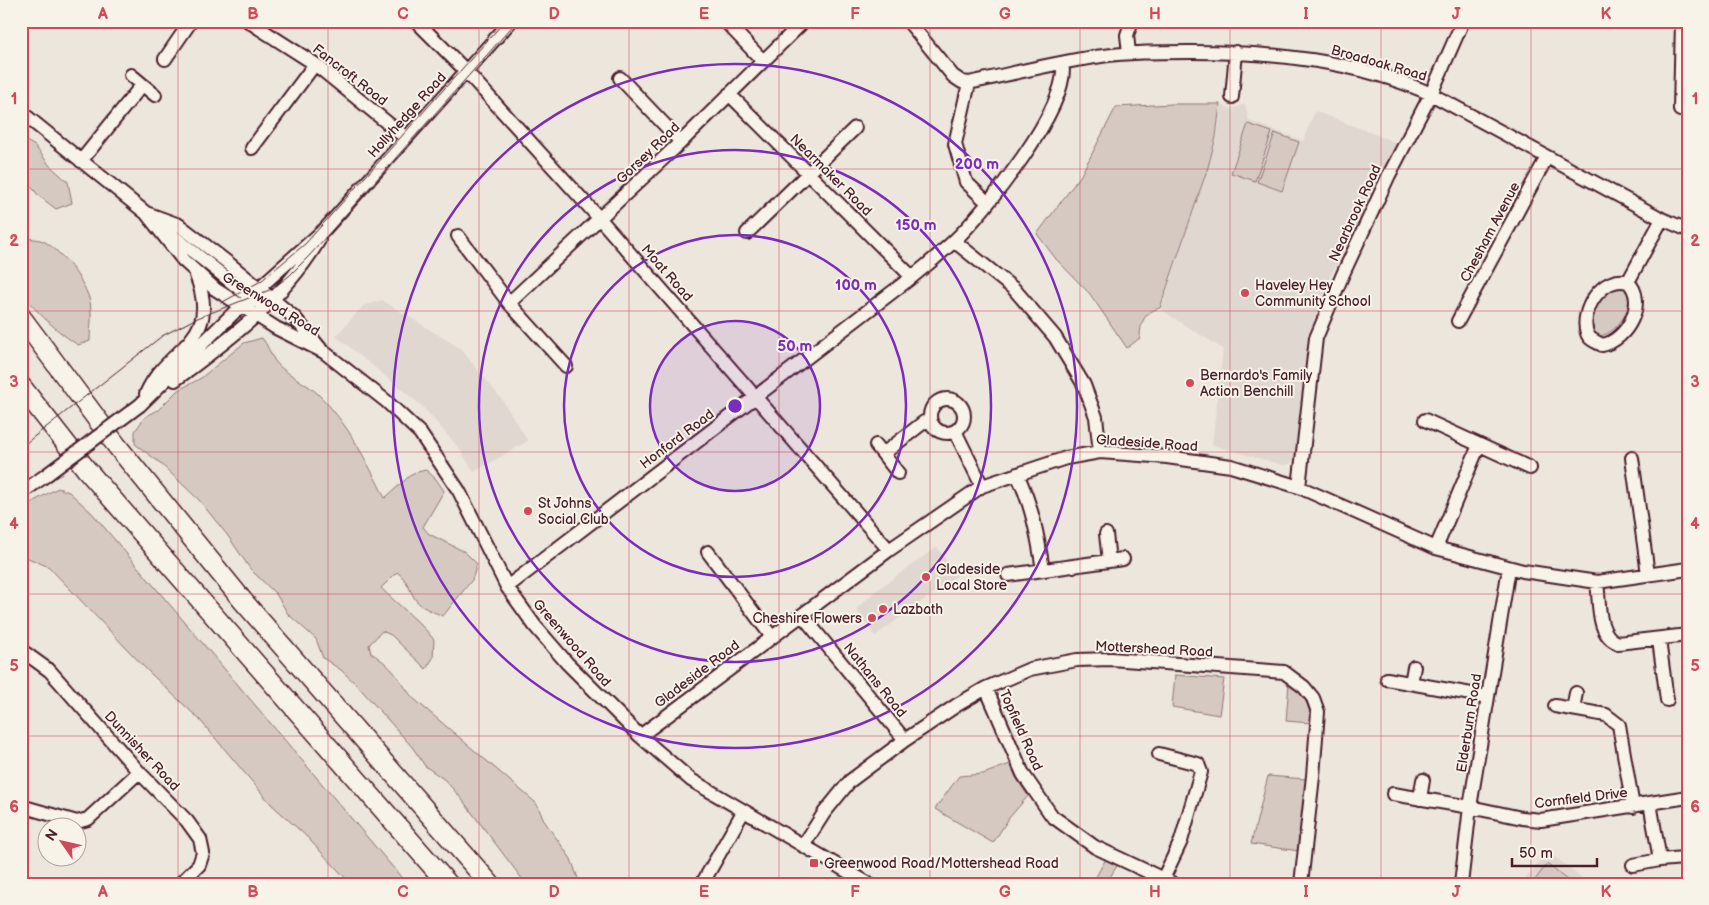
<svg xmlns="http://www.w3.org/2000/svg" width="1709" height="905" font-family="'Balsamiq Sans',sans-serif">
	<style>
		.built { fill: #e0d7d0 }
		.green { fill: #d5c9c2; stroke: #907476 }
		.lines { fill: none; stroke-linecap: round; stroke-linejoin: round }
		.minor-casing { stroke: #4a1f2b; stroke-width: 16 }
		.highway-casing { stroke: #4a1f2b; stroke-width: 22 }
		.minor { stroke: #f7f3e8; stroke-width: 12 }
		.highway { stroke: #f7f3e8; stroke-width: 19 }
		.tram { stroke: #4a1f2b; stroke-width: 1 }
		.minor-bridge-casing { stroke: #4a1f2b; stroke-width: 16; stroke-linecap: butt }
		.minor-bridge { stroke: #f7f3e8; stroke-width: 12 }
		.grid { fill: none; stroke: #d1495b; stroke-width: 1; stroke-opacity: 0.55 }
		.ring { fill: none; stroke: #7b2cbf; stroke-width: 2.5 }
		.poi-dot { fill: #d1495b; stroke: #f7f3e8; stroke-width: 2 }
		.labels { text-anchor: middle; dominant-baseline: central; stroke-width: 4; stroke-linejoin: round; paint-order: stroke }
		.street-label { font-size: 14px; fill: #4a1f2b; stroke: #f7f3e8 }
		.poi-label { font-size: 14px; fill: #4a1f2b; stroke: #f7f3e8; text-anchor: start }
		.centre { fill: #7b2cbf; stroke: #f7f3e8; stroke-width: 2.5 }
		.ring-label { font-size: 15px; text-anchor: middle; font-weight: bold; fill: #7b2cbf; stroke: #f7f3e8; stroke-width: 4; stroke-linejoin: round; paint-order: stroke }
		.neatline { fill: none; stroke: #d1495b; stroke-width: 2 }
		.grid-label { font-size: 16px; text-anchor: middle; font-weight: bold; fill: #d1495b }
	</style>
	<rect width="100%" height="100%" fill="#ece6dd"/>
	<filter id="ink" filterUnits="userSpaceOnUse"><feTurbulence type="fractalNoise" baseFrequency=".02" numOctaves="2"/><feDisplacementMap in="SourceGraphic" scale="10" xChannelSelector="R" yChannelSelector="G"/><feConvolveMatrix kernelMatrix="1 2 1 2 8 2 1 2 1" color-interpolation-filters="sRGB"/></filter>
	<g filter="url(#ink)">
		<path class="built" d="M1245 104 1249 121 1303 141 1315 111 1397 143 1381 179 1330 277 1310 332 1294 458 1290 464 1283 465 1212 445 1223 349 1161 310 1217 139 1221 105 1232 109Z
			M382 300 461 349 503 401 528 441 474 472 459 448 422 406 336 336 363 306Z
			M937 547 957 576 875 636 856 609 877 590Z
			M1547 851 1590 884H1522Z"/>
		<path class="green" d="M1172 104H1220L1216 137 1208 167 1160 308C1144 312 1140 323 1140 338L1127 348 1090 294 1056 259 1037 234 1081 175 1116 107Z
			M1248 124 1272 132 1255 181 1231 173Z
			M1275 133 1299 142 1282 191 1257 182Z
			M21 138 35 146 50 166 68 182 72 203 56 209 39 196 21 174Z
			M21 232C31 242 36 237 45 242 62 252 83 279 89 298 93 311 90 327 90 341L78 345C56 331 38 313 21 293Z
			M1616 284 1629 288C1634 306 1619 332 1600 336L1594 332 1590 316 1607 288Z
			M262 338C268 345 270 354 275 361 281 371 308 384 318 394 348 423 367 462 385 498L413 473 426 470 436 479 444 491 423 527 429 534 465 552 477 564 472 580 443 616C434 612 421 608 415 599 408 588 409 582 397 572L381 588C398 605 421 622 434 640L433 658 426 669 391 635 382 631 369 645 371 653C395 668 397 678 413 698L536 803 545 822 571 859 580 884H526L460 797 445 780 425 766 413 748 357 685 341 670 323 658 316 639 288 614 276 594 251 570 228 536 199 500 159 462 135 444V431L145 417 158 410 177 391 201 378 244 343Z
			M58 488 69 492 92 513 407 884H351L306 836 271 804 199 719 148 671 49 567 28 558 21 559V508Z
			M1175 675 1224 679 1219 715 1172 707Z
			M1289 683C1304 694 1310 705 1311 723L1286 721Z
			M1010 764 1018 781 1028 796 1009 818 993 843 935 809 959 776 983 774Z
			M1268 776 1306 779 1299 851 1251 844Z
			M1107 857 1118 864 1106 884H1092Z
			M1547 864 1572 884H1532Z"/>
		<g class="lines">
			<g class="minor-casing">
				<path id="minor" d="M248 21 315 64 406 138
					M416 21 464 69 600 219 889 550
					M725 21 763 61
					M908 21 953 76 962 82 969 83C1011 74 1053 63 1095 57 1127 52 1158 52 1190 52 1272 52 1355 60 1431 94L1662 219 1688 230
					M1682 21 1680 110H1688
					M1129 53 1127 35 1132 21
					M165 59 191 21
					M131 75 155 95
					M620 78 681 142
					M969 83 955 144 966 182 988 203
					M729 94 912 277
					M1232 97 1236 52
					M21 112 146 213 183 260 215 289 276 328 324 352 386 401 420 433 459 491 507 587 535 626 567 663 640 736 691 780 869 884
					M252 148 315 64
					M81 161 142 85
					M146 213 179 225 227 262 294 317 320 348
					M167 231 255 301
					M747 233 855 128
					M458 236 509 303 566 366
					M954 241 1014 289 1055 337 1084 385 1096 417 1100 452
					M1628 282C1603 274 1579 311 1587 333 1589 340 1597 342 1602 345 1627 341 1648 301 1628 282L1662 219
					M509 303 681 142 804 21
					M1458 321 1547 157
					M175 380C229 340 285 298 319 240
					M146 394C167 345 223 344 196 275
					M930 416a17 17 0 1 1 34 0a17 17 0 1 1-34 0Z
					M140 405 259 288 325 229 511 21
					M1425 420 1530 468
					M955 431 982 486
					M876 445 898 473
					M883 454 924 422H930
					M1632 458 1648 574
					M1017 474C1032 505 1038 537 1043 570
					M1299 487 1316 338 1343 274 1389 175 1431 94 1463 21
					M21 493 45 476
					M1106 534 1109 561
					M1436 548 1479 445
					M708 552 772 637
					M1008 575 1123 559
					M1597 582C1600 602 1596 635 1618 643L1688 635
					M507 587 912 277C926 266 940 254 953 242 983 214 1073 103 1062 63
					M802 615 905 740
					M1659 640 1667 700
					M21 650 50 671 139 772 187 821 200 839 203 853 199 865 180 884
					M1387 679 1488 697
					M1411 683 1414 667
					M986 688 1023 774 1052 816 1095 847 1174 884
					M1555 706 1606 715 1619 725 1633 807
					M1573 709 1576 693
					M640 736 889 550 982 486 1066 458 1100 452 1167 457 1231 466 1299 487 1436 548 1523 571 1597 582 1688 569
					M1159 754 1198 764 1201 772 1181 841 1163 879
					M1393 794 1470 807 1522 818 1541 820 1688 797
					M1420 799 1423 780
					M21 806 77 822 88 819 139 772
					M803 846 824 813 850 781 905 740 957 705 986 688 1030 669 1077 660 1111 659 1284 672 1304 687 1313 698 1318 712 1313 776 1301 884
					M1660 860 1684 858
					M1633 865 1660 860 1650 803
					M702 884 743 812
					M1461 884 1470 807 1509 568"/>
			</g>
			<g class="highway-casing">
				<path id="highway" d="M21 317 117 446 243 601 490 884
					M21 386 86 469 448 884"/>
			</g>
			<use href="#minor" class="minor"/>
			<use href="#highway" class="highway"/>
			<path class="tram" d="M221 303 261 281 305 244 505 21
				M21 447 162 336 195 319 272 289 289 276 310 255 517 21"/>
			<g class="minor-bridge-casing">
				<path id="minor-bridge" d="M45 476 140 405"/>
			</g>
			<use href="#minor-bridge" class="minor-bridge"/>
		</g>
	</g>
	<path class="grid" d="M178 21V884M328 21V884M479 21V884M629 21V884M779 21V884M930 21V884M1080 21V884M1230 21V884M1381 21V884M1531 21V884M21 169H1688M21 311H1688M21 452H1688M21 594H1688M21 736H1688"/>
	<circle cx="735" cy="406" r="85" fill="#7b2cbf" fill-opacity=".12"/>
	<g class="ring">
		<circle cx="735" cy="406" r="85"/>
		<circle cx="735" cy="406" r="171"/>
		<circle cx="735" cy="406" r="256"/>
		<circle cx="735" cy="406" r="342"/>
	</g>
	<g class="poi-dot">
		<circle cx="1245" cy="293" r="5"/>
		<circle cx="1190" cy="383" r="5"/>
		<circle cx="528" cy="511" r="5"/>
		<circle cx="926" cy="577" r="5"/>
		<circle cx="883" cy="609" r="5"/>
		<circle cx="872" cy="618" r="5"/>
		<rect x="809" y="858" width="10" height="10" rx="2.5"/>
	</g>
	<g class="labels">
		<g class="street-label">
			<text transform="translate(1379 63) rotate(16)">Broadoak Road</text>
			<text transform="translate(350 75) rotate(38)">Fancroft Road</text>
			<text transform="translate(407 115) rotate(-48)">Hollyhedge Road</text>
			<text transform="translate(648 153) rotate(-44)">Gorsey Road</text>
			<text transform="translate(831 175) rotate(45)">Nearmaker Road</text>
			<text transform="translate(1355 213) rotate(-65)">Nearbrook Road</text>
			<text transform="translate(1490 232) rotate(-62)">Chesham Avenue</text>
			<text transform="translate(667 273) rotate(49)">Moat Road</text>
			<text transform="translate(271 304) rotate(31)">Greenwood Road</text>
			<text transform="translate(677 439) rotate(-37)">Honford Road</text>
			<text transform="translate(1147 443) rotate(4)">Gladeside Road</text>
			<text transform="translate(572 643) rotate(49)">Greenwood Road</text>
			<text transform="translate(1154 649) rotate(3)">Mottershead Road</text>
			<text transform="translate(697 674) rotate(-37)">Gladeside Road</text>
			<text transform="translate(875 680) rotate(51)">Nathans Road</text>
			<text transform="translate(1469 723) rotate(-81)">Elderburn Road</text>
			<text transform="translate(1021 730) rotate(66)">Topfield Road</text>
			<text transform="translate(142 751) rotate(47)">Dunnisher Road</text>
			<text transform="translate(1581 798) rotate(-7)">Cornfield Drive</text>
		</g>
		<g class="poi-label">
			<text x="1255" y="285">Haveley Hey<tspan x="1255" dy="16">Community School</tspan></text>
			<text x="1200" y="375">Bernardo's Family<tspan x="1200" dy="16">Action Benchill</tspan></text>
			<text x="538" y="503">St Johns<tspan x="538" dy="16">Social Club</tspan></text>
			<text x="936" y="569">Gladeside<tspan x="936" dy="16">Local Store</tspan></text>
			<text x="893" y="609">Lazbath</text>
			<text x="862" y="618" text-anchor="end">Cheshire Flowers</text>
			<text x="824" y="863">Greenwood Road/Mottershead Road</text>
		</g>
	</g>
	<circle cx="735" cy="406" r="8" class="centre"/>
	<g class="ring-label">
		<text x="977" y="169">200 m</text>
		<text x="916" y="230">150 m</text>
		<text x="856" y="290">100 m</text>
		<text x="795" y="351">50 m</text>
	</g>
	<rect width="1709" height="905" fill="none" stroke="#f7f3e8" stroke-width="55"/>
	<g transform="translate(62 842) rotate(304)"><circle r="24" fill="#f7f3e8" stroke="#b29e9c"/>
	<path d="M0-4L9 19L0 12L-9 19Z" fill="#d1495b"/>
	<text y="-8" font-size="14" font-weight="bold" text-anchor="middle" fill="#4a1f2b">N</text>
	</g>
	<path d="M1512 858v8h85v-8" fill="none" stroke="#4a1f2b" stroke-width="2.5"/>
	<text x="1519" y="858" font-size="15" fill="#4a1f2b" stroke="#f7f3e8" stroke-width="4" paint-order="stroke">50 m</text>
	<rect x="28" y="28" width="1654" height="850" class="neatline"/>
	<g class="grid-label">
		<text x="103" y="19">A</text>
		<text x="253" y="19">B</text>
		<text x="403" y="19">C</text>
		<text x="554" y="19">D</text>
		<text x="704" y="19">E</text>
		<text x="855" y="19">F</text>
		<text x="1005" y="19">G</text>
		<text x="1155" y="19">H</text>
		<text x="1306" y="19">I</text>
		<text x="1456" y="19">J</text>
		<text x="1606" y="19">K</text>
		<text x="14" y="104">1</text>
		<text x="1695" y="104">1</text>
		<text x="14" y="246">2</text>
		<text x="1695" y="246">2</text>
		<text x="14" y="387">3</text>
		<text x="1695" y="387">3</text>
		<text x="14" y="529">4</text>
		<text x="1695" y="529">4</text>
		<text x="14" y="671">5</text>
		<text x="1695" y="671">5</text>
		<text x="14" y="812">6</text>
		<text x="1695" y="812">6</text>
		<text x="103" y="897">A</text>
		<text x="253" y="897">B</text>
		<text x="403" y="897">C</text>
		<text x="554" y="897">D</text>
		<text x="704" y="897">E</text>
		<text x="855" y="897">F</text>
		<text x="1005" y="897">G</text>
		<text x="1155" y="897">H</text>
		<text x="1306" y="897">I</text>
		<text x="1456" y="897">J</text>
		<text x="1606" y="897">K</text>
	</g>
</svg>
